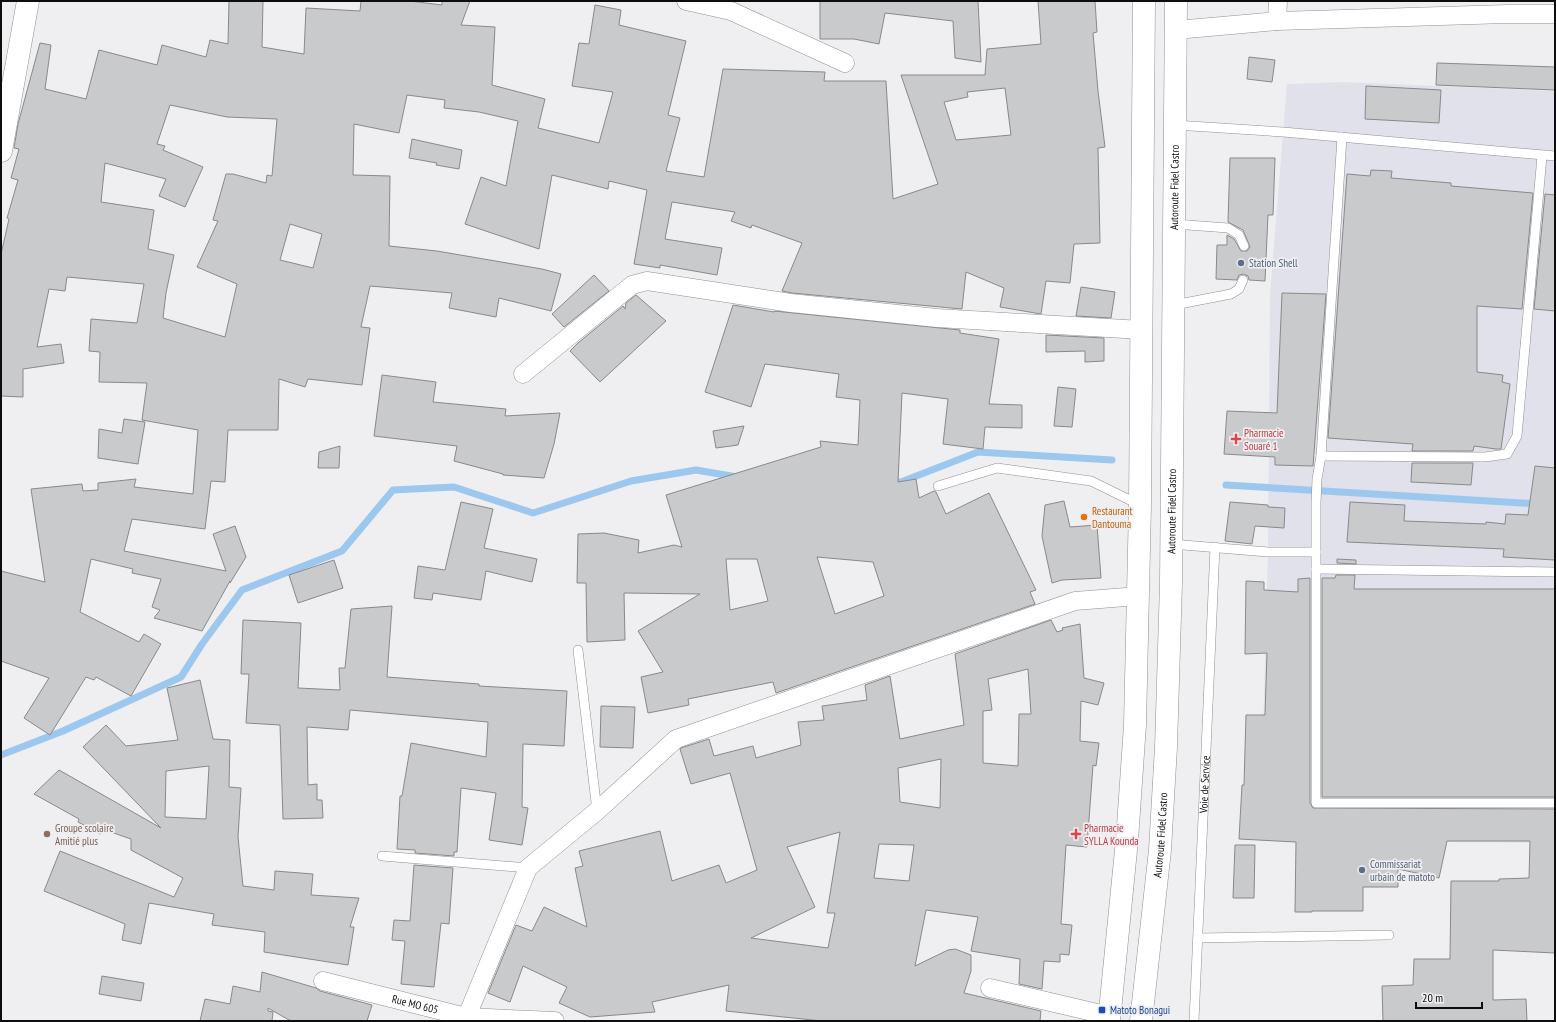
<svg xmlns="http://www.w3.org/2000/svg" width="1556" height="1022" font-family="'PT Sans Narrow',sans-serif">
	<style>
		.built { fill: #e0e1ea }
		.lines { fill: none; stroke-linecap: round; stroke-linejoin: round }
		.stream { stroke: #9cc7ee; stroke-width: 7 }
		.building { fill: #c9cacc; stroke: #89898b; fill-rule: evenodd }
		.lane-casing { stroke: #8f9092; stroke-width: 10 }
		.street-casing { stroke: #8f9092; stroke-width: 19 }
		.secondary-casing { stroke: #8f9092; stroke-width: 23 }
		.highway-casing { stroke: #8f9092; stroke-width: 23 }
		.lane { stroke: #fff; stroke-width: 9 }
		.street { stroke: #fff; stroke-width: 18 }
		.secondary { stroke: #fff; stroke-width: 22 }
		.highway { stroke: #fff; stroke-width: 22 }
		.service-dot { fill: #5c6f8a; stroke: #efeff2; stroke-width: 1.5 }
		.health-dot { fill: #e0444e; stroke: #efeff2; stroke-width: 1.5 }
		.food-dot { fill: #e8710a; stroke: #efeff2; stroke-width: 1.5 }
		.education-dot { fill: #8d6e63; stroke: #efeff2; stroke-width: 1.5 }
		.transit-dot { fill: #1a4fb4; stroke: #efeff2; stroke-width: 1.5 }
		.labels { text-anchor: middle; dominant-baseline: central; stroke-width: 3.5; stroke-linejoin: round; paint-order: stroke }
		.street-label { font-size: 11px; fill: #0d0d0e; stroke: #efeff2 }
		.service-label { font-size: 11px; fill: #4e5e75; stroke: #efeff2; text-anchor: start }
		.health-label { font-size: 11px; fill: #be3a42; stroke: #efeff2; text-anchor: start }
		.food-label { font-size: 11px; fill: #c56008; stroke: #efeff2; text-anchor: start }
		.education-label { font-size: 11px; fill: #785e54; stroke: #efeff2; text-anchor: start }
		.transit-label { font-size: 11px; fill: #164399; stroke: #efeff2; text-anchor: start }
	</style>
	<rect width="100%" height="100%" fill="#efeff2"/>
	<path class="built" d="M1343 82 1555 91V843L1260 840 1268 552 1270 295 1287 84Z"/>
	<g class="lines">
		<path class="stream" d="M889 482H901L978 452 1112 460
			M1226 485 1555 505
			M1 755 63 731 181 677 202 644 242 590 342 551 393 490 454 487 533 513 631 481 696 470 737 477"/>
	</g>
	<path class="building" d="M229 1H263L262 47 304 54 306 8 360 11 361 1H410L442 5V1H470L461 25 495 27 492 85 545 99 538 128 599 143 613 92 572 86 579 43 589 44 595 5 621 10 619 25 686 41 668 115 680 118 666 171 704 177 723 69 825 72 824 81H886L893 199 938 184 901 75H985L987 49 1041 44 1038 1H1095L1097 32 1093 33 1098 91 1105 147 1098 148 1100 243 1074 244 1070 283 1046 281 1041 314 1000 307 1004 288 966 272 962 309 792 293 782 291 802 243 752 225 751 228 731 221 735 212 672 202 665 239 722 248 717 275 660 265V268L634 264 647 190 609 181 608 189 552 175 539 249 465 224 481 177 506 186 518 121 479 112 444 108 445 100 407 95 399 133 354 124 353 175 390 176 389 246 437 251 542 269 561 274 551 311 499 298 496 317 449 308 452 293 370 286 361 327 370 328 362 385 308 379 305 387 279 379 278 430H228L225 482 211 481 205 529 132 519 124 551 226 571 213 534 235 526 246 557 230 583V581L202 631 154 618 160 610 152 607 161 579 132 573 133 569 91 559 80 612 139 642 144 634 161 644 131 696 96 677 94 680 86 677 50 735 24 718 49 678 1 661V571L45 582 31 489 82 484 83 491 98 490V483L136 479 134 487 193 494 198 430 142 420 147 383 99 382 100 352 89 351 91 319 137 323 144 284 67 277 65 291 49 289 37 347 61 344 64 363 23 369V397L1 396V254L9 219 7 218 18 180 11 178 19 149 14 148 18 124 40 43 51 45 45 89 86 99 99 50 157 65 162 45 206 57 210 40 228 44ZM1005 88 1011 135 956 140 944 102 968 97 967 92ZM170 105 227 117 277 119 272 176 267 175 266 183 233 174H226L213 220 218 221 197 267 237 284 225 337 163 318 166 293 174 255 148 249 154 210 101 202 105 163 166 179 159 196 185 207 203 167 163 150 165 146 157 144ZM290 224 322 234 313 268 280 260Z
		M820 1H978L981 62 955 58 953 21 885 13 879 44 854 39H820Z
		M1249 57 1275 60 1272 82 1247 79Z
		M1437 63 1555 67V90L1436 85Z
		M1366 86 1441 90 1439 123 1365 119Z
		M412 139 462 150 459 169 436 165 437 163 409 158Z
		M1230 158H1275L1273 215H1268L1265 281 1249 280 1248 276 1243 274 1239 275 1237 280 1216 279 1217 245H1227V235L1234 239 1241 251H1247L1250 247 1243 230 1228 222Z
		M1371 170 1392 171 1391 178 1451 183V186L1533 193 1522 309 1477 306V372L1503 375 1502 382 1510 384 1501 449H1496L1474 446 1473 451H1412L1413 444 1328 438 1347 174 1370 176Z
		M1545 194 1555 195V311L1534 309Z
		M594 275 609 291 564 327 552 314Z
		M1081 287 1115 292 1111 318 1076 316Z
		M1282 293 1326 294 1313 466 1275 465V457L1224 454 1227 411 1277 413Z
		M636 295 666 321 600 382 570 351 578 343 623 306 625 309 626 303Z
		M733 305 774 312V311L960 330V333L999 339 989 404 1022 405V428L985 427 983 449 943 444 948 399 902 393 898 482 916 479 919 498 934 491 936 492 946 514 989 493 1036 590 1030 592 1035 604 776 693 773 682 688 699 689 705 648 713 641 677 663 672 638 631 700 594 624 593 625 640 587 642 586 583H577L578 534 604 533 639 540 638 553 674 545 682 547 666 495 821 447 820 441 858 445 860 400 836 397 839 374 765 364 751 407 705 392ZM817 557 873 562 884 596 835 614ZM726 559H757L768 601 730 610Z
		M1046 335 1104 338V361L1085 362V351L1046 352Z
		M382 375 436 382 433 402 506 409 505 416 560 413 554 444 544 478 503 475V474L454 461 457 446 374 436Z
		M1058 387 1076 389 1072 427 1054 426Z
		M124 419 145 422 138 464 98 458 99 429 122 433Z
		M744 426 738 445 716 448 713 431Z
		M340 446 339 468H318L319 452Z
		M1412 463H1473L1471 485 1411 482Z
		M1535 466 1555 468V560L1503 557 1504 549 1347 542 1350 502 1405 505 1404 521 1486 524V522L1505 524 1506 514 1528 515Z
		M1064 501 1070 527 1097 525 1101 578 1062 580 1052 583 1042 536 1045 505Z
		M461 502 493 509 484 548 537 559 532 582 486 571 481 600 433 593 432 600 414 598 418 566 445 570Z
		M1230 502 1268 505V507L1285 508 1284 528 1255 526 1252 544 1225 541Z
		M1337 559 1356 560V564L1337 563Z
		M334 560 343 588 298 603 289 575Z
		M1336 575H1355L1354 589H1555V797H1322V578H1335Z
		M1310 578V803L1313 808 1555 809V953L1493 950V1000L1526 999 1527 1021H1383L1382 986 1413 985 1414 959H1450L1451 881H1499V879L1529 878 1530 841H1447L1439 878 1398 869V887H1363V911H1312V912H1295L1296 842 1239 839 1242 785H1244L1246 715H1265L1267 653 1245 654 1246 581 1264 582V590L1298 592V579Z
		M392 606 387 677 479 684V686L567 691 564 746 523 744 522 807 528 808 522 845 489 840 496 793 461 788 457 852H454V856L415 853V850L397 849 400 796H402L411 743 486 757 488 722 350 710 348 730 307 727 308 785 317 784V800H322L323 818 283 819 280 725 246 723 249 674H241L243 620 301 623 298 688 340 690 339 668H345L351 609Z
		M1051 620 1057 632 1063 630 1062 628 1080 624 1084 678 1104 683 1098 705 1081 701 1080 741 1099 743 1096 766 1093 765 1087 847 1066 845 1061 924 1072 925 1069 955 1060 954V962L1044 961 1042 989 1019 984 1020 959 971 951 978 917 926 910 915 966 948 950 955 949 971 955V971L964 993 1041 1011 1040 1021H822L726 1011 729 985 652 1002 655 1012 590 1017 559 1003 567 987 523 966 510 1002 488 993 516 925 532 931 544 907 587 927 575 868 583 866 579 851 660 831 672 881 719 865 726 883 757 870 730 773 691 784 680 749 681 748 709 739 714 756 753 746 756 758 801 745 798 722 824 720 822 706 867 700 865 685 890 676 900 739 964 725 955 654ZM1028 669 1031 714H1019L1018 766 983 763V711L992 710 988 679ZM941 759 940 808 900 802 898 768ZM840 832 827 913H835L828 948 751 938 815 907 787 847ZM879 844 914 845 909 881 874 878Z
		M200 680 213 739 230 740 229 787 241 788 238 837 243 886 274 890 275 871 313 874 311 895 359 898 350 927H354L348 965 264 952 265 932 212 925 214 914 149 903 141 944 122 940 125 924 44 891 60 851 174 897 183 878 131 850V839L105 830 100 834 78 822 79 819 34 794 59 770 161 828 83 747 106 725 126 746 178 740 167 688ZM209 766 206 819 165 817 166 771Z
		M601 706 635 707 633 748 600 747Z
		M1235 845H1255L1254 898H1233Z
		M414 865 453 868 449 924 441 923 434 987 401 984 405 941 392 940 394 920 410 921Z
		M262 972 316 988 320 991 372 1005 367 1021H293L289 1020 268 1008V1011L273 1012 272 1021H200L205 999 230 1004 233 986 260 992Z
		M102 976 144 983 141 1001 99 994Z"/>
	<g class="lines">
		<g class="lane-casing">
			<g id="lane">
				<path d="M1175 125 1283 132 1555 156"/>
				<path d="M1342 137 1321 456 1317 479 1316 503V803H1555"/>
				<path d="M1174 224 1228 228 1239 235 1244 246"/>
				<path d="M1174 305 1231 294 1239 289 1243 280"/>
				<path d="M1321 456 1485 457 1507 454 1517 436 1542 156"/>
				<path d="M938 486 997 468 1091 481 1140 505"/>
				<path d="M1171 544 1268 552H1316"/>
				<path d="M1316 569 1555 572"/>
				<path d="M578 650 597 811"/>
				<path d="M382 856 528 868"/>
				<path d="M1199 938 1389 935"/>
				<path id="s1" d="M1194 1021 1215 547"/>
			</g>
		</g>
		<g class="street-casing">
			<g id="street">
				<path d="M686 1 731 11 845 63"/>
				<path d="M1277 21 1278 1"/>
				<path d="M1176 30 1277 21 1507 14H1555"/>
				<path d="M523 374 632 285 647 281 791 303 937 318 1142 330"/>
				<path id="s2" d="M323 981 466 1017 555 1021"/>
				<path d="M990 988 1110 1016"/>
				<path d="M465 1021 528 868 597 811 676 739 1075 601 1139 596"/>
			</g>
		</g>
		<g class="secondary-casing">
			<path id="secondary" d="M1 151 28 1"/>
		</g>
		<g class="highway-casing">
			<g id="highway">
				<path d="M1109 1021 1127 840 1135 725 1140 505 1144 1"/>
				<path id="s3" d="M1141 1021 1160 850 1166 747 1171 583 1176 1"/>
			</g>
		</g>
		<use href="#lane" class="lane"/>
		<use href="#street" class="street"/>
		<use href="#secondary" class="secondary"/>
		<use href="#highway" class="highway"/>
	</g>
	<g class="service-dot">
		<circle cx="1241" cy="263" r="4"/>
		<circle cx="1362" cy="870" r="4"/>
	</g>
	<g class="health-dot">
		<path d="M1234 433h4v4h4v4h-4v4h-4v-4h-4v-4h4z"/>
		<path d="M1074 828h4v4h4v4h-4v4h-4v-4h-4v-4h4z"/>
	</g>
	<circle class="food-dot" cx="1084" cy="517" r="4"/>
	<circle class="education-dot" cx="47" cy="834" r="4"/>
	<rect class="transit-dot" x="1098" y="1006" width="8" height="8" rx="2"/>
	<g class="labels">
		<g class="street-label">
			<text stroke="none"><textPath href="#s3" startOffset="835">Autoroute Fidel Castro</textPath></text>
			<text stroke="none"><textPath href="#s3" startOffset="511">Autoroute Fidel Castro</textPath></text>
			<text stroke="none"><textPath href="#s1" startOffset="237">Voie de Service</textPath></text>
			<text stroke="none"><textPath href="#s3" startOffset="187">Autoroute Fidel Castro</textPath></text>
			<text stroke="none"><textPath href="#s2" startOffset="95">Rue MO 605</textPath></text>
		</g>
		<g class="service-label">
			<text x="1249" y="263">Station Shell</text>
			<text x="1370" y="864">Commissariat<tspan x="1370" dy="13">urbain de matoto</tspan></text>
		</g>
		<g class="health-label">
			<text x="1244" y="433">Pharmacie<tspan x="1244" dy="13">Souaré 1</tspan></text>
			<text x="1084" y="828">Pharmacie<tspan x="1084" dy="13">SYLLA Kounda</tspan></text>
		</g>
		<g class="food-label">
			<text x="1092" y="511">Restaurant<tspan x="1092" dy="13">Dantouma</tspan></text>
		</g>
		<g class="education-label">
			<text x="55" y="828">Groupe scolaire<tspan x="55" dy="13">Amitié plus</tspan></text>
		</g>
		<g class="transit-label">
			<text x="1110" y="1010">Matoto Bonagui</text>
		</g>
	</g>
	<rect width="1556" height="1022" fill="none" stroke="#0d0d0e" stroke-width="4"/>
	<path d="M1416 1002v6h66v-6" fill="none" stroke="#0d0d0e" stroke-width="2"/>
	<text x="1422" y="1002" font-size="12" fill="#0d0d0e" stroke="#efeff2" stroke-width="3" paint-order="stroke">20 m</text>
</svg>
